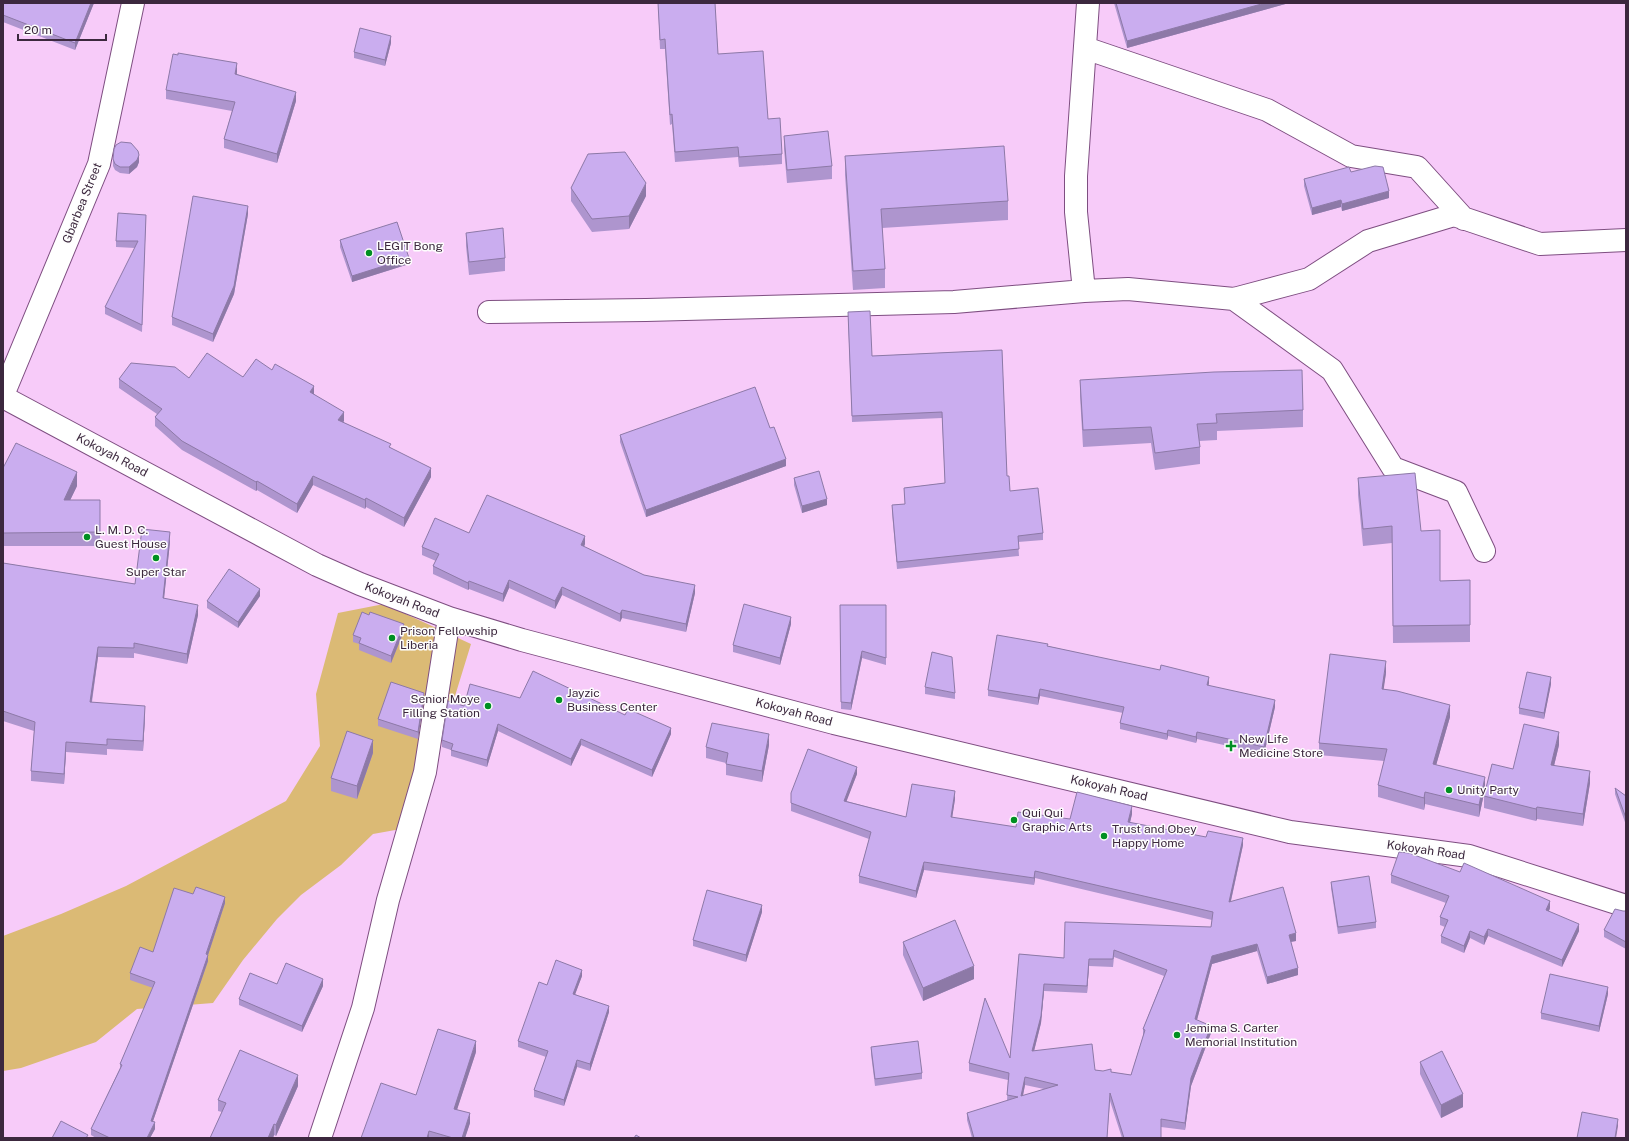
<svg xmlns="http://www.w3.org/2000/svg" width="1629" height="1141" font-family="'Public Sans',sans-serif">
	<style>
		.green { fill: #dbba75 }
		.lines { fill: none; stroke-linecap: round; stroke-linejoin: round }
		.street-casing { stroke: #7e4e81; stroke-width: 24 }
		.street { stroke: #fff; stroke-width: 22 }
		.wall { fill: #ae95ce; fill-rule: evenodd }
		.shaded-wall { fill: #8d79a7 }
		.building { fill: #caadef; stroke: #8d79a7; fill-rule: evenodd }
		.poi-dot { fill: #008f22; stroke: #fdfdfd; stroke-width: 1.5 }
		.labels { text-anchor: middle; dominant-baseline: central; stroke-width: 3; stroke-linejoin: round; paint-order: stroke }
		.street-label { font-size: 12px; fill: #3c283e; stroke: #fdfdfd }
		.poi-label { font-size: 12px; fill: #3c283e; stroke: #fdfdfd; text-anchor: start }
	</style>
	<rect width="100%" height="100%" fill="#f7cbf9"/>
	<path class="green" d="M384 604 471 644 431 774 412 827 373 834 341 865 301 895 277 919 243 960 213 1003 137 1009 96 1042 21 1068 3 1071V936L61 914 126 886 286 801 320 746 316 694 338 613Z"/>
	<g class="lines">
		<g class="street-casing">
			<path id="street" d="M1085 48 1267 110 1351 156 1417 167 1464 219
				M1084 291 1076 212V176L1088 3
				M1234 299 1332 370 1393 468 1456 492 1484 551
				M489 312 646 310 954 302 1084 291 1128 289 1234 299 1309 279 1368 241 1454 215 1540 244 1626 240
				M3 395 99 164 133 3
				M3 397 317 565 360 584 449 618 522 640 834 723 1290 832 1469 856 1626 906
				M320 1138 363 1008 388 900 425 772 449 618"/>
		</g>
		<use href="#street" class="street"/>
	</g>
	<path class="wall" d="M3 3H94L75 50 3 22Z
		M658 3H715L718 54 768 119 782 154V164L739 167 738 157 675 162 672 124 670 125 665 49H660Z
		M1114 3H1289L1127 48Z
		M391 43 385 66 354 58V52Z
		M237 72V74L296 101 277 163 224 148V139L232 111 166 99V90Z
		M784 136 832 166V179L787 183 784 149Z
		M845 156 1008 201V220L882 228 885 269V288L853 290 845 175Z
		M113 159 139 162 137 167 129 174 120 173 115 170 113 166Z
		M1351 172 1389 198 1342 211 1341 207 1312 215 1304 186V179Z
		M571 188 646 196 629 229 592 232 571 201Z
		M248 214 234 294 213 342 172 325V317Z
		M146 215 142 332 105 314V307L135 248 116 247V241Z
		M466 233 505 258V271L469 275 466 246Z
		M340 240 409 264 352 282 340 247Z
		M848 318 872 356 1002 350 1007 476 1010 491 1043 533V540L1018 542 1019 556 897 569 892 512V505L905 504 904 488 945 483 942 418 852 422Z
		M272 370 314 394 344 421 343 422 391 448 431 477 404 527 366 507 365 509 313 485 297 513 257 490 256 491 182 450 155 426V417L157 414 119 388V379L243 377Z
		M1080 380 1303 410V427L1217 431V440L1199 441 1200 447V464L1155 470 1151 443 1083 447 1080 396Z
		M770 428 786 466 646 517 620 442V435Z
		M3 468 77 486 70 500H100V546H3Z
		M794 478 827 505 802 513 794 485Z
		M1358 478 1421 531 1440 581 1470 580V642L1393 643 1392 543 1363 546 1358 495Z
		M469 533 585 544 584 547 644 575 695 593 686 632 622 618 620 622 562 595 555 609 509 588 503 602 469 589 468 590 433 574V566L436 561 422 555V547Z
		M170 542 164 598 198 615 187 664 134 653V658L98 657 92 702 145 716 143 751 107 749V755L66 752 64 784 31 781V771L34 731 3 721V563L135 584Z
		M260 596 238 628 207 608V601Z
		M840 605H886V665L862 658 851 710 841 709Z
		M791 624 780 665 733 652V645Z
		M404 631 391 663 359 650V644L353 642V635Z
		M1048 646 1209 683 1208 686 1275 707 1264 754 1197 739 1196 743 1168 736 1167 740 1120 729V723L1123 713 1040 696 1038 705 988 696V690Z
		M1386 673 1383 689 1450 717 1436 765 1485 789 1479 817 1425 804 1424 810 1378 797V785L1384 761 1319 755V743Z
		M1551 684 1544 719 1519 714V708Z
		M925 687 955 693V699L925 694Z
		M520 698 625 715 671 734 652 777 581 745 571 766 498 731 487 767 451 756V750L442 747V740L464 706Z
		M424 699 418 739 378 726V719Z
		M769 745 762 782 726 775V763L706 758V747Z
		M1559 745 1554 766 1590 783 1583 826 1537 819 1536 821 1484 808V796L1513 769Z
		M373 753 357 799 331 791V778Z
		M857 774 846 801 906 817 955 799 952 818 1016 827 1070 819 1132 814 1130 823 1243 845 1231 901 1296 941 1291 942 1298 975 1267 984 1257 951 1212 964 1197 1020 1211 1033 1191 1086 1185 1130 1161 1127V1138H1122L1110 1101 1107 1138H972L967 1120V1113L1007 1101 1008 1080 969 1071V1063L1010 1058 1019 954 1064 958 1211 927 1212 920 1035 878 1034 885 924 870 916 898 859 883V876L869 839 791 811V793ZM1114 957 1164 976 1143 1029V1036L1131 1075 1095 1070 1034 1051 1041 1023 1044 991 1087 993 1089 966 1113 967ZM1025 1085 1044 1089 1023 1096Z
		M1615 788 1626 796V825L1615 794Z
		M1391 875 1550 908 1549 911 1579 931 1562 967 1488 936 1484 945 1470 938 1464 953 1441 943V936L1445 927 1440 925V917L1446 903 1391 883Z
		M1331 882 1376 922V928L1338 934 1331 888Z
		M193 894 225 903 208 955V961L153 1121 155 1129 150 1138H96L91 1135V1129L120 1068V1064L153 988 130 980V973L153 952Z
		M1623 911H1626V949L1604 937V930Z
		M762 912 746 962 693 946V940Z
		M903 942 974 979 923 1001 903 955Z
		M582 976 575 994 609 1012 590 1071 577 1067 564 1106 534 1097V1090L546 1057 518 1047V1041L547 985Z
		M323 986 302 1032 239 1005V999Z
		M1608 994 1599 1032 1541 1019V1013Z
		M871 1047 922 1073V1079L875 1086 871 1054Z
		M476 1052 457 1109 470 1123 465 1138H361L416 1095Z
		M1420 1062 1463 1107 1441 1118 1420 1074Z
		M298 1086 276 1136 274 1135 273 1138H210L222 1112 218 1111V1100Z"/>
	<path class="shaded-wall" d="M91 3H94L75 50V43Z
		M1265 3H1289L1127 48V41Z
		M391 36V43L385 66V60Z
		M237 63V72L235 83V74Z
		M296 92V101L277 163V154Z
		M139 155V162L137 167 129 174V167Z
		M646 183V196L629 229V216Z
		M1389 191V198L1342 211V204Z
		M1341 200V207L1312 215V208Z
		M248 206V214L234 294 213 342V334Z
		M409 258V264L352 282V276Z
		M314 386V395L310 392Z
		M344 412V421L338 429V420Z
		M786 459V466L646 517V510Z
		M431 468V477L404 527V518Z
		M77 472V486L64 513V500Z
		M313 476V485L297 513V504Z
		M257 481V490L256 491V482Z
		M366 498V507L365 509V500Z
		M827 499V505L802 513V506Z
		M170 532V542L163 608V598Z
		M585 536V544L581 553V545Z
		M509 580V588L503 602V594Z
		M469 581V589L468 590V583Z
		M695 585V593L686 632V624Z
		M562 587V595L555 609V601Z
		M260 589V596L238 628V622Z
		M198 605V615L187 664V654Z
		M622 610V618L620 622V614Z
		M791 617V624L780 665V658Z
		M404 624V631L391 663V656Z
		M98 647V657L90 712V702Z
		M862 651V658L851 710V703Z
		M1386 661V673L1382 701V689Z
		M1209 677V683L1207 692V685Z
		M1551 677V684L1544 719V713Z
		M1040 689V696L1038 705V698Z
		M424 693V699L418 739V732Z
		M1275 700V707L1264 754V747Z
		M1450 705V717L1433 776V764Z
		M145 706V716L143 751V741Z
		M498 724V731L487 767V760Z
		M671 728V734L652 777V770Z
		M1168 730V736L1167 740V734Z
		M1197 732V739L1196 743V737Z
		M1559 732V745L1551 778V765Z
		M769 734V745L762 782V771Z
		M581 739V745L571 766V759Z
		M373 740V753L357 799V786Z
		M66 742V752L64 784V774Z
		M857 767V774L844 808V801Z
		M1590 771V783L1583 826V814Z
		M1485 777V789L1479 817V805Z
		M955 791V799L951 825V817Z
		M1425 792V804L1424 810V798Z
		M1132 806V814L1128 830V822Z
		M1537 807V819L1536 821V809Z
		M1243 838V845L1229 909V902Z
		M924 862V870L916 898V891Z
		M1035 871V878L1034 885V878Z
		M225 897V903L208 955V961L151 1127V1121Z
		M1550 901V908L1546 918V910Z
		M762 905V912L746 962V955Z
		M1579 924V931L1562 967V960Z
		M1488 929V936L1484 945V937Z
		M1470 931V938L1464 953V946Z
		M1296 933V941L1289 942V935Z
		M1257 944V951L1212 964 1195 1027V1019L1212 956Z
		M1089 959V966L1087 993V986Z
		M974 966V979L923 1001V988Z
		M1298 968V975L1267 984V977Z
		M582 970V976L573 1000V994Z
		M323 979V986L302 1032V1026Z
		M1044 984V991L1041 1023 1032 1059V1051Z
		M1608 987V994L1599 1032V1026Z
		M609 1006V1012L590 1071V1064Z
		M1211 1026V1033L1191 1086 1185 1130V1123L1191 1078Z
		M476 1041V1052L454 1119V1109Z
		M577 1060V1067L564 1106V1100Z
		M298 1075V1086L276 1136V1125Z
		M1025 1077V1085L1021 1104V1096Z
		M1463 1094V1107L1441 1118V1105Z
		M470 1113V1123L465 1138H462Z
		M1618 1119V1126L1616 1138H1615Z
		M155 1122V1129L150 1138H147Z
		M274 1124V1135L273 1138H268Z
		M429 1131V1138H427Z"/>
	<path class="building" d="M3 3H91L75 43 3 15Z
		M658 3H715L718 54 763 51 768 119 780 118 782 154 739 157 738 147 675 152 672 114 670 115 665 39 660 40Z
		M1116 3H1265L1127 41Z
		M360 28 391 36 385 60 354 52Z
		M178 53 237 63 235 74 296 92 277 154 224 139 235 102 166 90 173 54 178 55Z
		M828 131 832 166 787 170 784 136Z
		M121 142 131 143 138 151 139 155 137 160 129 167H120L115 164 113 159 114 149 116 145Z
		M1004 146 1008 201 881 209 885 269 853 271 845 156Z
		M625 152 646 183 629 216 592 219 571 188 588 154Z
		M1375 166 1383 167 1389 191 1342 204 1341 200 1312 208 1304 179 1349 167 1351 172Z
		M193 196 248 206 234 286 213 334 172 317Z
		M118 213 146 215 142 325 105 307 138 241H116Z
		M397 222 409 258 352 276 340 240Z
		M503 228 505 258 469 262 466 233Z
		M870 311 872 356 1002 350 1007 476H1009L1010 491 1038 488 1043 533 1018 536 1019 549 897 562 892 505 905 504 904 488 945 483 942 412 852 416 848 312Z
		M207 353 243 377 256 359 272 370 275 364 314 386 310 392 344 412 338 420 391 444 389 447 431 468 404 518 366 498 365 500 313 476 297 504 257 481 256 482 182 441 155 417 162 409 119 379 131 363 175 367 189 378Z
		M1302 370 1303 410 1216 414 1217 423 1197 424 1200 447 1155 453 1151 427 1083 430 1080 380 1214 372Z
		M755 387 770 428 774 427 786 459 646 510 620 435Z
		M16 443 77 472 64 500H100V532L3 533V468Z
		M819 471 827 499 802 506 794 478Z
		M1415 473 1421 531 1440 530V581L1470 580V625L1393 626 1392 526 1363 529 1358 478Z
		M487 495 585 536 581 545 644 575 695 585 686 624 622 610 620 614 562 587 555 601 509 580 503 594 469 581 468 583 433 566 439 554 422 547 435 518 469 533Z
		M142 529 170 532 163 598 198 605 187 654 134 643V648L98 647 90 702 145 706 143 741 107 739V745L66 742 64 774 31 771 35 722 3 711V563L135 584Z
		M229 569 260 589 238 622 207 601Z
		M744 604 791 617 780 658 733 645Z
		M840 605H886V658L862 651 851 703 841 702Z
		M362 612 369 615 370 612 404 624 391 656 359 643 361 638 353 635Z
		M997 635 1048 644 1047 646 1160 670 1161 665 1209 677 1207 685 1275 700 1264 747 1197 732 1196 737 1168 730 1167 734 1120 723 1124 707 1040 689 1038 698 988 690Z
		M932 652 952 657 955 693 925 687Z
		M1330 654 1386 661 1382 689 1397 691 1450 705 1433 764 1485 777 1479 805 1425 792 1424 798 1378 785 1387 749 1319 743Z
		M533 671 625 715 628 709 671 728 652 770 581 739 571 759 498 724 487 760 451 750 453 744 442 740 448 701 464 706 470 684 520 698Z
		M1527 672 1551 677 1544 713 1519 708Z
		M391 682 424 693 418 732 378 719Z
		M712 723 769 734 762 771 726 764 728 753 706 747Z
		M1524 724 1559 732 1551 765 1590 771 1583 814 1537 807 1536 809 1484 796 1492 764 1513 769Z
		M347 731 373 740 357 786 331 778Z
		M808 749 857 767 844 801 906 817 912 784 955 791 951 817 1016 827 1018 812 1070 819 1077 792 1132 806 1128 822 1206 837 1208 831 1243 838 1229 902 1283 887 1296 933 1289 935 1298 968 1267 977 1257 944 1212 956 1195 1019 1211 1026 1191 1078 1185 1123 1161 1119V1138H1124L1110 1093 1107 1138H974L967 1113 1018 1097 1007 1095 1009 1073 969 1063 985 998 1010 1058 1019 954 1064 958 1065 922 1211 927 1213 912 1035 871 1034 878 924 862 916 891 859 876 871 832 791 803V793ZM1114 950 1167 970 1143 1029 1145 1030 1131 1075 1111 1072V1069L1103 1071 1095 1070 1092 1044 1032 1051 1041 1016 1044 984 1087 986 1089 959H1113ZM1025 1077 1058 1085 1021 1096Z
		M1615 788 1626 796V818Z
		M1399 852 1409 853 1460 872 1464 863 1550 901 1546 910 1579 924 1562 960 1488 929 1484 937 1470 931 1464 946 1441 936 1448 920 1440 917 1449 896 1391 875Z
		M1369 876 1376 922 1338 927 1331 882Z
		M196 887 225 897 206 954 208 955 151 1121 155 1122 147 1138H110L91 1129 122 1065 120 1064 155 982 130 973 140 947 153 952 174 888 193 894Z
		M707 890 762 905 746 955 693 940Z
		M1615 909 1623 911H1626V942L1604 930Z
		M955 920 974 966 923 988 903 942Z
		M556 960 582 970 573 994 609 1006 590 1064 577 1060 564 1100 534 1090 548 1051 518 1041 539 982 547 985Z
		M286 963 323 979 302 1026 239 999 250 973 277 984Z
		M1550 974 1608 987 1599 1026 1541 1013Z
		M438 1029 476 1041 454 1109 470 1113 462 1138H453L429 1131 427 1138H361L381 1083 416 1095Z
		M918 1041 922 1073 875 1079 871 1047Z
		M240 1050 298 1075 276 1125 274 1124 268 1138H210L226 1103 218 1100Z
		M1442 1051 1463 1094 1441 1105 1420 1062Z
		M1582 1112 1618 1119 1615 1138H1577Z
		M61 1121 88 1135 86 1138H52Z
		M636 1135 641 1138H634Z"/>
	<g class="poi-dot">
		<circle cx="369" cy="253" r="4"/>
		<circle cx="87" cy="537" r="4"/>
		<circle cx="156" cy="558" r="4"/>
		<circle cx="392" cy="638" r="4"/>
		<circle cx="559" cy="700" r="4"/>
		<circle cx="488" cy="706" r="4"/>
		<path d="M1229 740h4v4h4v4h-4v4h-4v-4h-4v-4h4z"/>
		<circle cx="1449" cy="790" r="4"/>
		<circle cx="1014" cy="820" r="4"/>
		<circle cx="1104" cy="836" r="4"/>
		<circle cx="1177" cy="1035" r="4"/>
	</g>
	<g class="labels">
		<g class="street-label">
			<text transform="translate(82 203) rotate(-68)">Gbarbea Street</text>
			<text transform="translate(112 455) rotate(28)">Kokoyah Road</text>
			<text transform="translate(402 600) rotate(21)">Kokoyah Road</text>
			<text transform="translate(794 712) rotate(15)">Kokoyah Road</text>
			<text transform="translate(1109 788) rotate(13)">Kokoyah Road</text>
			<text transform="translate(1426 850) rotate(8)">Kokoyah Road</text>
		</g>
		<g class="poi-label">
			<text x="377" y="246">LEGIT Bong<tspan x="377" dy="14">Office</tspan></text>
			<text x="95" y="530">L. M. D. C.<tspan x="95" dy="14">Guest House</tspan></text>
			<text x="156" y="572" text-anchor="middle">Super Star</text>
			<text x="400" y="631">Prison Fellowship<tspan x="400" dy="14">Liberia</tspan></text>
			<text x="567" y="693">Jayzic<tspan x="567" dy="14">Business Center</tspan></text>
			<text x="480" y="699" text-anchor="end">Senior Moye<tspan x="480" dy="14">Filling Station</tspan></text>
			<text x="1239" y="739">New Life<tspan x="1239" dy="14">Medicine Store</tspan></text>
			<text x="1457" y="790">Unity Party</text>
			<text x="1022" y="813">Qui Qui<tspan x="1022" dy="14">Graphic Arts</tspan></text>
			<text x="1112" y="829">Trust and Obey<tspan x="1112" dy="14">Happy Home</tspan></text>
			<text x="1185" y="1028">Jemima S. Carter<tspan x="1185" dy="14">Memorial Institution</tspan></text>
		</g>
	</g>
	<rect width="1629" height="1141" fill="none" stroke="#3c283e" stroke-width="8"/>
	<path d="M18 34v6h88v-6" fill="none" stroke="#3c283e" stroke-width="2"/>
	<text x="24" y="34" font-size="12" fill="#3c283e" stroke="#fdfdfd" stroke-width="3" paint-order="stroke">20 m</text>
</svg>
